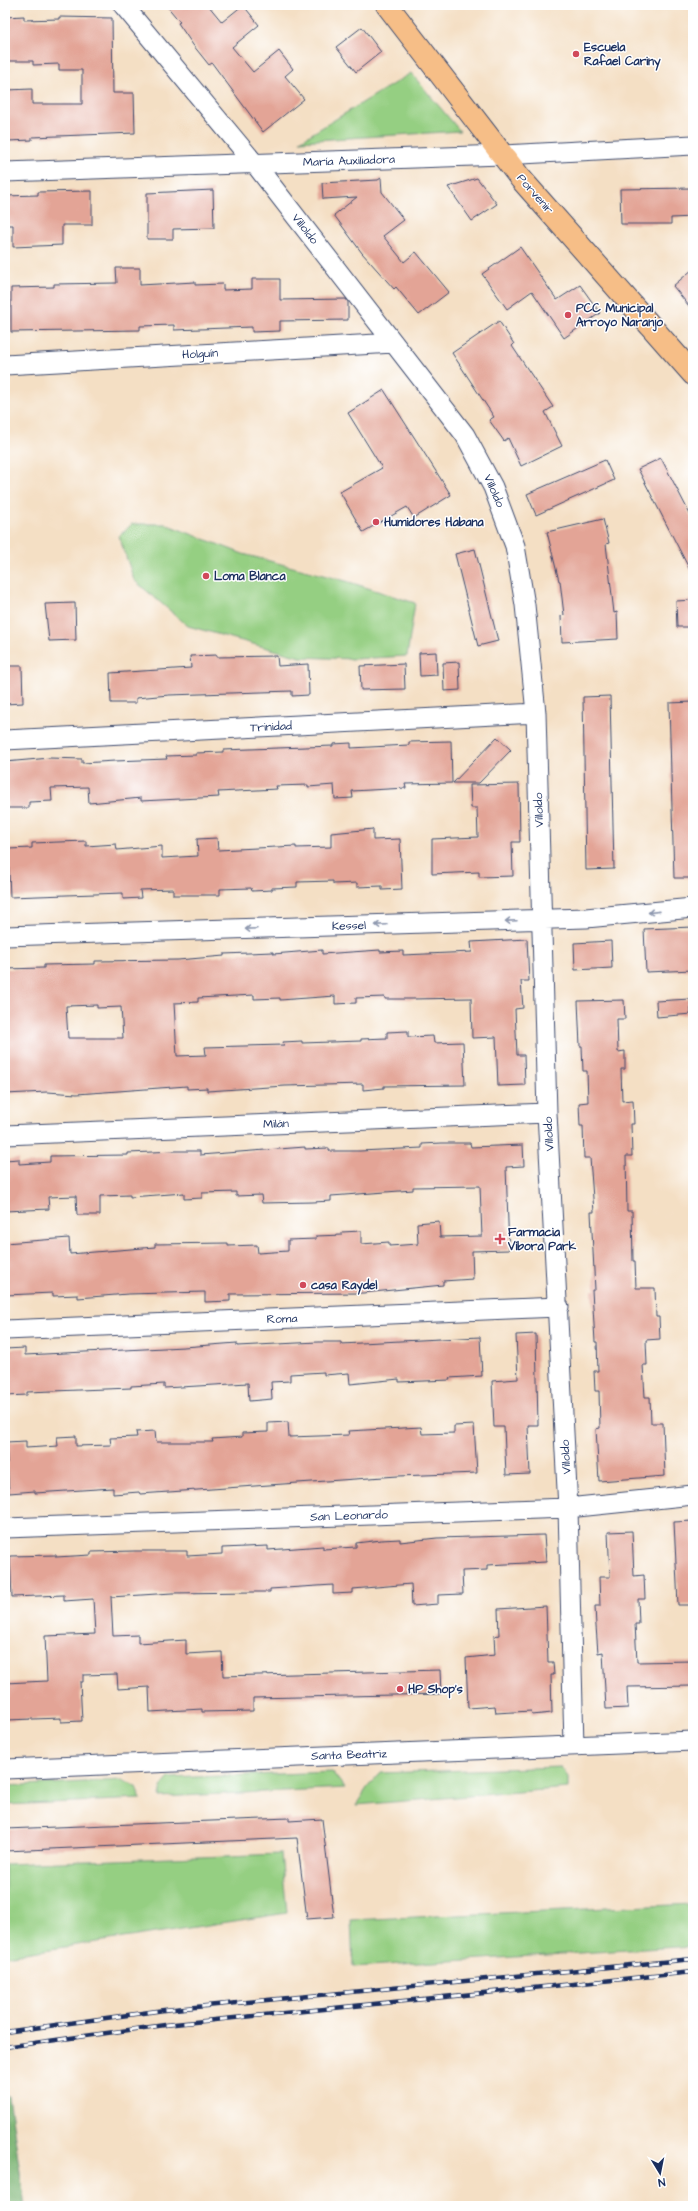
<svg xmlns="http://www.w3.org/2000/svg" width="698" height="2211" font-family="'Architects Daughter',sans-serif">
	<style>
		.green { fill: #95cf82; stroke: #587f70 }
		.forest { fill: #78b270; stroke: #4a7067 }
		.building { fill: #e3a496; fill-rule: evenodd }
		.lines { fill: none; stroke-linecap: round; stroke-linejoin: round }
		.minor-casing { stroke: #3c496d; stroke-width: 21 }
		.major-casing { stroke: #3c496d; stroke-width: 24 }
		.minor { stroke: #fff; stroke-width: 19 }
		.major { stroke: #f6be87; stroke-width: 22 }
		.rail-casing { stroke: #1b2f5e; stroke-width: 4.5 }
		.rail { stroke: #fff; stroke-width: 3; stroke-dasharray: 9; stroke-linecap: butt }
		.oneway { stroke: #8d97ae }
		.poi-dot { fill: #d1495b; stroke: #fff; stroke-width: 1.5 }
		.labels { text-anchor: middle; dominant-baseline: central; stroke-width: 3; stroke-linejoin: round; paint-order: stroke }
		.poi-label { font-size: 12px; font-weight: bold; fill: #1b2f5e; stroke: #fff; text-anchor: start }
		.street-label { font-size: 12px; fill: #1b2f5e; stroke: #fff }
	</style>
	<rect width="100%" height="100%" fill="#fff"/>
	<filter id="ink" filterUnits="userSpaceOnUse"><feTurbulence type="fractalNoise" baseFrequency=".025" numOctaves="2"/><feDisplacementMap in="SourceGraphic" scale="8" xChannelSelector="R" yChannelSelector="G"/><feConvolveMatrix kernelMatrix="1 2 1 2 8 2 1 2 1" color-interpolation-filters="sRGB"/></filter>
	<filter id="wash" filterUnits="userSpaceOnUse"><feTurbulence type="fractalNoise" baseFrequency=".012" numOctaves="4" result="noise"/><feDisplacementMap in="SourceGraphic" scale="16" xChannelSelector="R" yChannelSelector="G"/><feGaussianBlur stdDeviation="0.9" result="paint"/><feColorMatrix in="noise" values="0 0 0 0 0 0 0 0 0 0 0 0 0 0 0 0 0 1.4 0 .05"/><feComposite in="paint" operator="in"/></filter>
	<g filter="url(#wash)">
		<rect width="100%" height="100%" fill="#f4dfc4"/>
		<path class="green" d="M411 73 460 131 300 141Z
			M132 524H165L243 554 346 581 415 603 407 656 354 659 300 657 188 626 134 580 119 536Z
			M561 1767 568 1777V1788L356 1805 367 1788 380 1773Z
			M332 1772 345 1788 160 1797 162 1786 169 1778Z
			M122 1780 136 1787 141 1799 5 1805V1786Z
			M281 1854 287 1913 5 1956V1864Z
			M693 1904V1946L353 1967 351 1920Z"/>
		<path class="forest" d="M5 2096H9L25 2206H5Z"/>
		<g id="blocks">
			<path class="building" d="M166 5H208L222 22 243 5 259 25 232 47 253 72 279 51 293 69 285 76 304 99 263 132 212 63 209 65 193 45 178 23 180 22Z
				M24 16V20L59 19V17L112 18 113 93H134L135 133 32 137V140L8 141 7 90 32 89V104H82V70H59V64L33 65V61H5V17Z
				M362 27 381 52 356 72 336 47Z
				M381 178 382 192 404 220 383 236 404 262 416 252 449 292 419 315 396 287 394 289 362 253 334 215 357 197 323 199 322 183 378 180Z
				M477 178 497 204 472 221 448 187Z
				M693 188V217L671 218V224H621L620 189Z
				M213 190 214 228 173 229V239H147V193Z
				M92 191V225H62V245L13 247V225H5V196L38 195V192Z
				M520 247 557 300 580 285 600 313 564 338 532 291 507 309 482 274Z
				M116 268H140V285L195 282V285L223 284V290L252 289V279H280V300L346 299 348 302V320L280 321V331L252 332V327L174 330V325L140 326V330L11 332V288L54 287V284L117 283Z
				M693 269V311L673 286Z
				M499 321 514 344 512 346 553 407 545 412 562 446 521 466 508 438 504 441 489 420 494 417 452 353Z
				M384 390 451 495 414 518 407 507 363 532 340 492 382 468 348 413Z
				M661 458 693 520V576L638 469Z
				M605 460 614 480 536 515 527 494Z
				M603 519 609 543 606 544 614 613 617 612 618 639 562 642 561 616 564 615 560 581H559L547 532Z
				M475 549 498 641 478 646 455 554Z
				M693 600V627H677L676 601Z
				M75 603 76 640 49 641 45 604Z
				M436 652 437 675 420 676 419 653Z
				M217 655V657L277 656 278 666 308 664 309 695 292 696V691L169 695 136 698V703H111L110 673 191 668 190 656Z
				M459 662 460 690 444 691 443 663Z
				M404 664 405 689 361 690 360 666Z
				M5 666H22L23 703 5 704Z
				M610 696 614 869 586 870 583 697Z
				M693 702V878H674L669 703Z
				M497 737 511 750 479 783H453Z
				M451 741 452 783 405 784 406 788 352 791 353 798 335 799 334 785 308 787V785L276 786 277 789 218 792 219 797 141 801V798L89 803 88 787 51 788 52 801 29 802V808H7L5 762 50 758 82 759V763L115 761 167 759 166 756 196 755V753L223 752V750L333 746V744L351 743V748L409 745V742Z
				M519 784 520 842H512L513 876 479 877V872L432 874V839L478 837 477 808H471L470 785Z
				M373 829V840L400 839 402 889 382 890V886L357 887V883L333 884V881L297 882V887L272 888V890L252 891 251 888 220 889V895H173V889L140 890 141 898 123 899V893L10 897 8 849 32 848V843L86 841V846L116 844 117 850 162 846V858L198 856 197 839 217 838 218 850 296 846V848L331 847V833Z
				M693 927V970L646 972 644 929Z
				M527 939 529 981H521L523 1008 515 1009 517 1055H524L525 1085 498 1086 496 1037 472 1038 471 998 412 999H385V997L356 998V1003L335 1004V996L280 1000V998L254 999V995L198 998V1002L174 1003 177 1056 206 1055 205 1047 284 1045 283 1042 302 1041V1043L361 1041V1039L387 1038V1032L408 1031V1037L433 1036 434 1043 463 1042 465 1085 384 1086V1088L363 1090V1084L285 1086 207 1091V1088L187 1089V1086L77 1094 47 1092 5 1094V969L44 968V965L95 964V961L178 960 224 956V954L273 952V954L322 950V954L380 950V952L403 951V955L472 952 471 942ZM97 1005V1008L121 1007 123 1038H68L66 1006Z
				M611 941 612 968 575 970 574 943Z
				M690 999 691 1014 657 1017 656 1001Z
				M624 1000 625 1019H617L618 1052 625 1051V1069H621L622 1101 633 1100 634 1124H631L632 1156H626L627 1211H632L633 1261H635L636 1288H655L656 1317H659L660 1339 646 1340 647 1365H643L645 1397H650L651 1423H663L665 1476 599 1481 596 1429 600 1428 599 1391H595L594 1371H598L597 1342H595L592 1290H595L591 1212H594L590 1158H584L583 1126H580L579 1103 588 1102 587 1071H583L582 1046H580L578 1001Z
				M442 1143H470L471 1147 523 1145 524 1166 506 1167 509 1250 472 1251 473 1279 443 1281V1285L363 1293 230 1294V1301L205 1302V1292L128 1294 78 1298V1295L53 1296V1293L5 1295V1243L69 1238 70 1254 155 1247V1244L228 1243V1246L257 1245 258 1253 288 1251V1240L316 1239V1236L342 1235V1232L361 1231V1244L389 1242V1246L418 1244 417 1223 439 1221 440 1237 482 1236 480 1186 413 1187V1190L331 1196V1201L313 1202 262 1203 261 1195 236 1196V1192L202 1193V1198L184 1199V1193L130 1197V1195L100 1196V1215H77L76 1196 48 1197 49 1209 5 1211V1160L19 1159V1164L50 1162V1156L128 1155V1153L176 1151H200V1155L305 1147V1149L329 1148V1151H360L422 1148V1144Z
				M536 1334 538 1425H528L530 1474 506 1475 504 1427H494L492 1381 518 1379 516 1335Z
				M480 1337 482 1376 449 1378 450 1380 399 1382V1379L350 1384 349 1373 324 1375V1372L290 1374V1381L271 1382 272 1399 249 1401 248 1383 164 1388V1384L131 1386V1388L27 1392V1395L5 1396V1349L25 1348V1355L184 1347 237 1343V1346L318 1342H341V1344Z
				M288 1422 289 1437 349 1435 348 1431 421 1427 422 1434 454 1433V1426L474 1425 477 1473 398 1476 140 1494 139 1492 113 1494V1488L35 1493V1491L9 1493 6 1442 26 1441V1448L58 1446 57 1437 76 1436V1446L111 1445 110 1438 137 1437 136 1432 155 1431 156 1442H213L212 1439 242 1437V1433L268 1432V1423Z
				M693 1521V1605H678L674 1522Z
				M632 1531 634 1576 644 1575 645 1599H638L639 1624H635L637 1662 693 1661V1686L627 1687 628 1708 606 1709 603 1652 598 1653 596 1626 595 1606H600L599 1577H610L608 1532Z
				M544 1535 546 1562 487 1565V1570L462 1571 463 1594 438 1595V1604L412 1606 411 1584 353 1589V1593L333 1594V1585L270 1589V1592H253L172 1593 111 1597 113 1636 138 1635V1643L186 1640V1654L222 1652 223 1676 440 1670 441 1694 253 1698V1711L202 1712V1709L150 1712 149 1687 118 1689 117 1674 83 1675V1682H80L82 1721 61 1722V1718L6 1720 5 1683 47 1681 45 1636 95 1634 93 1599 64 1601V1595L12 1597 10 1556 56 1555V1557L91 1555V1552L134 1551H187V1556L222 1554V1548L268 1546V1550L323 1546V1549L356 1547V1543L381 1540 400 1539V1542L437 1538Z
				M546 1606 548 1662H553L554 1675H551L552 1713 532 1715 531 1711 496 1713 495 1706 468 1708 466 1658 495 1655 494 1636 499 1635 498 1609Z
				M289 1818V1821L322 1819 334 1917 307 1919 297 1838 5 1851V1829Z"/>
		</g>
	</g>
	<g filter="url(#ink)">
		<use href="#blocks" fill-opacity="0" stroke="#3c496d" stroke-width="1"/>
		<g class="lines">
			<g class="minor-casing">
				<path id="minor" d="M123 5 255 164 465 435 493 487 515 546 525 605 536 713 547 1113 568 1508 574 1746
					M5 172 502 155 693 145
					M5 365 394 343
					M5 740 536 713
					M5 936 586 918 693 908
					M5 1135 547 1113
					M5 1330 559 1307
					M5 1528 568 1508 693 1495
					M5 1769 693 1741"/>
			</g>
			<g class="major-casing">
				<path id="major" d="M387 5 521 179 693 374"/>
			</g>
			<use href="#minor" class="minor"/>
			<use href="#major" class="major"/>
			<g class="rail-casing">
				<path id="rail" d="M5 2032 164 2010 693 1959
					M5 2047 165 2025 693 1972"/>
			</g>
			<use href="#rail" class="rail"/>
		</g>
		<defs><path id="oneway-shaft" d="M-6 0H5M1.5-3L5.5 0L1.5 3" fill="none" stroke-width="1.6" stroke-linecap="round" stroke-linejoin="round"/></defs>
		<g class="oneway">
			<use href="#oneway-shaft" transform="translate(654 912) rotate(174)"/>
			<use href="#oneway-shaft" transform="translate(511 921) rotate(178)"/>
			<use href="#oneway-shaft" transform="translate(381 925) rotate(178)"/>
			<use href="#oneway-shaft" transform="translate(251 929) rotate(178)"/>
		</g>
	</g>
	<g class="poi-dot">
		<circle cx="576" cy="54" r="4"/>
		<circle cx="568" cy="315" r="4"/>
		<circle cx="376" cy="522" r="4"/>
		<circle cx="206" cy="576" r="4"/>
		<path d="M498 1233h4v4h4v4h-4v4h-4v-4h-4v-4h4z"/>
		<circle cx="303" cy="1285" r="4"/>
		<circle cx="400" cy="1689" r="4"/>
	</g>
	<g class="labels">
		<g class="poi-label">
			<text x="584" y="47">Escuela<tspan x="584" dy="14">Rafael Cariny</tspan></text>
			<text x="576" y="308">PCC Municipal<tspan x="576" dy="14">Arroyo Naranjo</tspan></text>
			<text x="384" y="522">Humidores Habana</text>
			<text x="214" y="576">Loma Blanca</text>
			<text x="508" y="1232">Farmacia<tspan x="508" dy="14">Víbora Park</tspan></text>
			<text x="311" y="1285">casa Raydel</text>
			<text x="408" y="1689">HP Shop's</text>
		</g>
		<g class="street-label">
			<text transform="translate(349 161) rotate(-2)">María Auxiliadora</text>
			<text transform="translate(535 194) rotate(49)">Porvenir</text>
			<text transform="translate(305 229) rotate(52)">Villoldo</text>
			<text transform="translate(200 354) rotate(-3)">Holguín</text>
			<text transform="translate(494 491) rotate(66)">Villoldo</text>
			<text transform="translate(271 727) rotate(-3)">Trinidad</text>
			<text transform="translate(539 810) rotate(-92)">Villoldo</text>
			<text transform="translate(349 926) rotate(-2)">Kessel</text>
			<text transform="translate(276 1124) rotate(-2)">Milán</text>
			<text transform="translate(549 1134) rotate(-93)">Villoldo</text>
			<text transform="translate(282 1319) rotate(-2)">Roma</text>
			<text transform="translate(566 1457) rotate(-93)">Villoldo</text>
			<text transform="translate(349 1516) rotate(-2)">San Leonardo</text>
			<text transform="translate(349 1755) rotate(-2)">Santa Beatriz</text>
		</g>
	</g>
	<rect width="698" height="2211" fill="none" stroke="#fff" stroke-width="20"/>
	<g transform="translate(660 2173) rotate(170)" stroke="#ffffff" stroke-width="3" paint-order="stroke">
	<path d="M0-3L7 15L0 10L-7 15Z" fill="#1b2f5e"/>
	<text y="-6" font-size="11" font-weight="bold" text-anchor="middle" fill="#1b2f5e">N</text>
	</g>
</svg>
